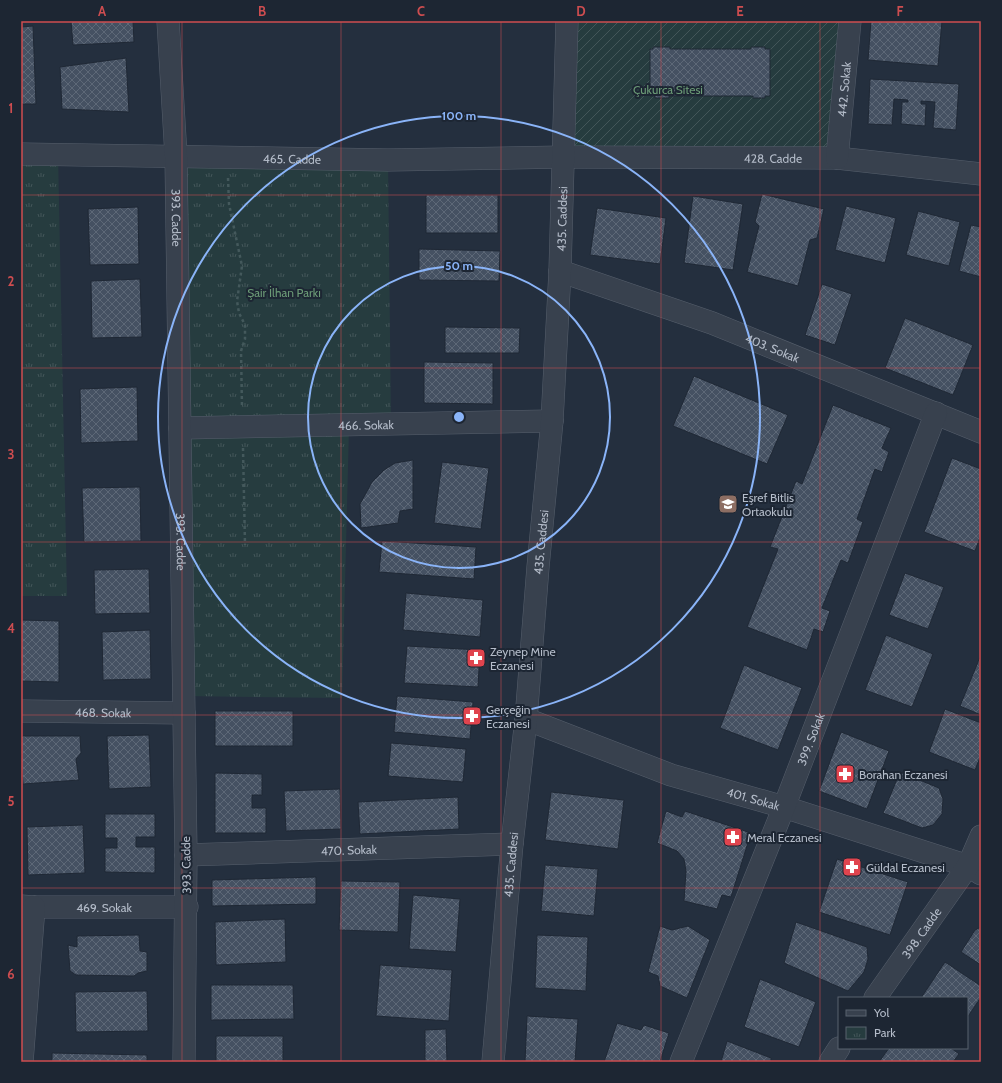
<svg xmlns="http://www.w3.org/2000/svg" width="1002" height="1083" font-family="Cabin,sans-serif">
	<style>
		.park { fill: url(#park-tufts) }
		.garden { fill: url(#garden-furrows) }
		.building { fill: url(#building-cross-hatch); stroke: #1f2835 }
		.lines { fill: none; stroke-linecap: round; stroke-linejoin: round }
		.minor-casing { stroke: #565f6c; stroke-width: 23 }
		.tertiary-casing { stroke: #565f6c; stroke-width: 23 }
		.path { stroke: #44595c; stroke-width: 2.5; stroke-dasharray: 3 3; stroke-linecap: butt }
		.minor { stroke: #38414e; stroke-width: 22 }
		.tertiary { stroke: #38414e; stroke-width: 22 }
		.grid { fill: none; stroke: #ce4d50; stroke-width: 1; stroke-opacity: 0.55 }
		.ring { fill: none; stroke: #8ab4f8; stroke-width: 2 }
		.labels { text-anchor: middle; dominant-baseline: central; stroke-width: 4; stroke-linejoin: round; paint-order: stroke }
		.park-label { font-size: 12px; fill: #6b9a76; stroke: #1d2633 }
		.street-label { font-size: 12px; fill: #b4bcc9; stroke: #1d2633 }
		.poi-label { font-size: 12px; fill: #b4bcc9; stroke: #1d2633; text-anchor: start }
		.centre { fill: #8ab4f8; stroke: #1d2633; stroke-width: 2 }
		.ring-label { font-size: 12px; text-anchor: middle; font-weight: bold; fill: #8ab4f8; stroke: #1d2633; stroke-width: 4; stroke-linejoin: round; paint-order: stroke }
		.neatline { fill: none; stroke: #ce4d50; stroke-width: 1.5 }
		.grid-label { font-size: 13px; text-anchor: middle; font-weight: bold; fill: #ce4d50 }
	</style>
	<defs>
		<pattern id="park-tufts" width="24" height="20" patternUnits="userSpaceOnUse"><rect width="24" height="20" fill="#263c3f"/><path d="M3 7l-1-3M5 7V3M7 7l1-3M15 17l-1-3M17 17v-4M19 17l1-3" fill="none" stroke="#435659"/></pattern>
		<pattern id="garden-furrows" width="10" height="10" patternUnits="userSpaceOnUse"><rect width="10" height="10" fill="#263c3f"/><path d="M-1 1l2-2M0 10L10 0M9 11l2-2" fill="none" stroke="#435659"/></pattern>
		<pattern id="building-cross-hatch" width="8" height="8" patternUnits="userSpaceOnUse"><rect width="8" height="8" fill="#455162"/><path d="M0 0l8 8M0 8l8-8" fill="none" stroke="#5d6877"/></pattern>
	</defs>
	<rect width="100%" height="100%" fill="#242f3e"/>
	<path class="park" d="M21 154H58L67 596H21Z
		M176 156 388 160 391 424 349 427 342 698 184 696Z"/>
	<path class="garden" d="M567 21H850L837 158 563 157Z"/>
	<path class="building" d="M71 21H133L134 42 73 45Z
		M871 21H942L938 66 868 60Z
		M33 26 36 104H21V27Z
		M653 47H670V49H751V47H765V49H770V96H765V98H753V96H669V98H655V96H650V49H653Z
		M126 58 129 112 62 109 60 67Z
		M870 79 959 84 956 130 933 128 935 102 921 101V104H926L925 126 901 124 902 102H908V100L894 99 892 125 868 124Z
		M762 194 824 209 817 238 810 240 798 286 747 272 759 226 755 222Z
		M426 195H498V233H426Z
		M693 196 743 204 733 270 684 263Z
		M846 206 896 218 885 263 835 250Z
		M138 207 139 264 90 265 88 209Z
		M597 208 666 218 660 264 590 255Z
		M918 211 960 222 949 266 906 255Z
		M971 225 981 227V277L959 271Z
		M419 249 500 251 499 281 419 280Z
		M140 279 142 337 92 338 91 281Z
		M822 284 852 294 835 345 805 335Z
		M905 318 973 345 953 395 885 368Z
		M445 327 520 328 519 353H445Z
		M424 362 493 363V404L424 403Z
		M694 376 788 415 767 464 673 426Z
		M137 387 138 441 81 443 80 389Z
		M833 405 891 428 882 448 889 452 882 472 875 469 857 519 863 522 848 563 841 560 822 608 830 611 823 632 814 629 807 650 747 627 778 549 770 547 796 481 802 484Z
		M952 458 981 469V535L975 551 924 532Z
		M413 460V509L400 511 398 523 361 528 360 504 372 482 384 470 395 463Z
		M442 462 489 468 481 529 434 523Z
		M140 487 141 541 84 542 82 488Z
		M382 541 476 547 474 579 379 572Z
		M149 569 150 613 95 614 94 570Z
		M905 573 944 587 928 629 889 615Z
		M406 593 483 600 480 637 403 630Z
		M21 620 59 621V682L21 681Z
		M150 630 151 679 103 680 102 632Z
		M886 635 933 654 912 707 865 690Z
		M407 646 480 650 478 687 404 683Z
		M980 657H981V715L960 706Z
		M744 665 802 688 778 750 720 728Z
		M397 696 473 702 470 739 394 732Z
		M945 709 981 723V755L975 770 929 752Z
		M215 711H293V746H215Z
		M841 732 889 751 867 809 819 791Z
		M149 735 151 787 109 789 107 736Z
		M21 736H80L81 753 76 759 79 780 23 784 21 758Z
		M391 743 466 749 463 782 388 776Z
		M900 772 939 788 943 799 942 814 933 825 922 828 883 813Z
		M215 773 262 774V795H252V808H266V833H215Z
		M340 789 341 829 286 831 284 791Z
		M551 792 624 800 618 849 545 840Z
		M458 797 459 829 360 834 358 802Z
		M666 811 682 817 685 811 751 833 731 897 722 895 717 909 684 901 686 871 684 859 677 851 657 843Z
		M105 814H155V837H136V847H155V873L105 872V848H117V838H105Z
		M83 825 85 873 28 875 27 827Z
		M837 859 908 882 890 935 819 912Z
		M545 865 598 869 594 916 541 911Z
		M316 877V904L212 906V880Z
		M341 881 400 882 398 932 339 930Z
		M413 895 460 899 456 952 409 949Z
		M285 919 286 962 216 965 215 922Z
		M796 922 867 947 868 959 864 972 848 991 784 963Z
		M660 926 672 930 688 926 710 940 687 998 660 986 658 976 648 972Z
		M981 927V965L961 952 975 930Z
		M139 935 140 951 147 952V971L138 973 134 976 76 975 70 971 68 945 77 947V936Z
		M537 935 588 937 586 991 535 988Z
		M945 962 981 986V997L967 1018V998H921Z
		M380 965 452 970 449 1021 376 1016Z
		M760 979 816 1002 799 1047 744 1027Z
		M211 985H293L294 1019 211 1020Z
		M147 991 148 1031 76 1032 75 992Z
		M527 1016 578 1019 575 1062H525Z
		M617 1023 641 1030 644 1025 669 1033 660 1062H604Z
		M446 1029 447 1062H425V1030Z
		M216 1036H283V1062H216Z
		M727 1041 771 1058V1062H721Z
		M889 1048H951L959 1054 953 1062H879Z
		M52 1053 147 1055V1062H52Z"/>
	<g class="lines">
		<g class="minor-casing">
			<g id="minor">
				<path id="s1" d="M21 154 388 160 563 157 837 158 981 174"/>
				<path id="s2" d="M837 158 850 21"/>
				<path id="s3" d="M560 271 712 323 981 432"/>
				<path id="s4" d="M180 428 552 421"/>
				<path id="s5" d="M21 711 184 713"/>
				<path id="s6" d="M526 719 671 775 784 807 968 866 981 874"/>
				<path id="s7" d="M186 855 512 844"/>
				<path id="s8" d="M21 906 34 907H187"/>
				<path id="s9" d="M875 998 968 866 981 836"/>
				<path d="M22 1062 34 907"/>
				<path id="s10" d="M681 1062 784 807 936 413"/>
				<path d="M830 1062 839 1048"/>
			</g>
		</g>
		<g class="tertiary-casing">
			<g id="tertiary">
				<path id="s11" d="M168 21 176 156 186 855 184 1062"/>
				<path id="s12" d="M493 1062 512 844 526 719 538 567 552 421 560 271 567 21"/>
			</g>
		</g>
		<path class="path" d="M228 178 229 204 242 266 237 301 239 313 245 325V339L241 351 242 407
			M243 448 245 545"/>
		<use href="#minor" class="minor"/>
		<use href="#tertiary" class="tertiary"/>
	</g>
	<path class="grid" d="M182 21V1062M341 21V1062M501 21V1062M661 21V1062M820 21V1062M21 195H981M21 368H981M21 542H981M21 715H981M21 888H981"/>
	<g class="ring">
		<circle cx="459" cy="417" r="151"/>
		<circle cx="459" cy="417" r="301"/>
	</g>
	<defs>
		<g id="school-square" transform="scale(1)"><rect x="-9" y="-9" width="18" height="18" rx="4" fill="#8d6e63" stroke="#1d2633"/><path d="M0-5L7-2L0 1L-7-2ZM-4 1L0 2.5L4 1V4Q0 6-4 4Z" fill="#fff"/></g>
		<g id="pharmacy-square" transform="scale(1)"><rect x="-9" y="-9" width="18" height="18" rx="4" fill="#e0444e" stroke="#1d2633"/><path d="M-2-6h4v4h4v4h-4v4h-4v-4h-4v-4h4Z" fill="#fff"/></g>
	</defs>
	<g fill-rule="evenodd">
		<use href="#school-square" x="728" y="504"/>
		<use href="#pharmacy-square" x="476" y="658"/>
		<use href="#pharmacy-square" x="472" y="716"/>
		<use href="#pharmacy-square" x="845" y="774"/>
		<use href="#pharmacy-square" x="733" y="837"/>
		<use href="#pharmacy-square" x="852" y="867"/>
	</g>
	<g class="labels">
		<g class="park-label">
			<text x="668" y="89">Çukurca Sitesi</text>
			<text x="284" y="292">Şair İlhan Parkı</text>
		</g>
		<g class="street-label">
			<text stroke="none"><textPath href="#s2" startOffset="69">442. Sokak</textPath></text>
			<text stroke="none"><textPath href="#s1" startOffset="271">465. Cadde</textPath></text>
			<text stroke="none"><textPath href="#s1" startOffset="752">428. Cadde</textPath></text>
			<text stroke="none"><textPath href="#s11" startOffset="197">393. Cadde</textPath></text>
			<text stroke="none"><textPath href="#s12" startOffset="846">435. Caddesi</textPath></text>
			<text stroke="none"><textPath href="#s3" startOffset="226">403. Sokak</textPath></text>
			<text stroke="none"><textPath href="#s4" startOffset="186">466. Sokak</textPath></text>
			<text stroke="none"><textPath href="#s11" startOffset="521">393. Cadde</textPath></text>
			<text stroke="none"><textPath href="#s12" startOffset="522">435. Caddesi</textPath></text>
			<text stroke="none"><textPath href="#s5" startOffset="82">468. Sokak</textPath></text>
			<text stroke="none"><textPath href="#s10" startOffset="348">399. Sokak</textPath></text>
			<text stroke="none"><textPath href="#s6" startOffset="241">401. Sokak</textPath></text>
			<text stroke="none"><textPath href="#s7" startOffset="163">470. Sokak</textPath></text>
			<text transform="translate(186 865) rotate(-91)">393. Cadde</text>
			<text stroke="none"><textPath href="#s12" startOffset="198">435. Caddesi</textPath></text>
			<text stroke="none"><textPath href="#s8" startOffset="83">469. Sokak</textPath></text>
			<text stroke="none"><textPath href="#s9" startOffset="80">398. Cadde</textPath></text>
		</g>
		<g class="poi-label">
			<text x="742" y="497">Eşref Bitlis<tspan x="742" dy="14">Ortaokulu</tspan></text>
			<text x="490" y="651">Zeynep Mine<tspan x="490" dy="14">Eczanesi</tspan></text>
			<text x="486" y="709">Gerçeğin<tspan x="486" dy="14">Eczanesi</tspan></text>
			<text x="859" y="774">Borahan Eczanesi</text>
			<text x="747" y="837">Meral Eczanesi</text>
			<text x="866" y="867">Güldal Eczanesi</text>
		</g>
	</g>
	<circle cx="459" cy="417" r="6" class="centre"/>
	<g class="ring-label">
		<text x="459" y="120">100 m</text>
		<text x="459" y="270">50 m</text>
	</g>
	<rect width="1002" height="1083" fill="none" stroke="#1d2633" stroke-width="44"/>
	<rect x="838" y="997" width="130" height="52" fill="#1d2633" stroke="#59626f"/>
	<rect x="846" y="1010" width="20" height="6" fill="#38414e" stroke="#59626f"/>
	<text x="874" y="1017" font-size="12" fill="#b4bcc9">Yol</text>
	<rect x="846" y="1027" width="20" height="12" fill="url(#park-tufts)" stroke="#59626f"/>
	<text x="874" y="1037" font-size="12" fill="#b4bcc9">Park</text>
	<rect x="22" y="22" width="958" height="1039" class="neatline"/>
	<g class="grid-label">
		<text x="102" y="16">A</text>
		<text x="262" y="16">B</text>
		<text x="421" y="16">C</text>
		<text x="581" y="16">D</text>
		<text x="740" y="16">E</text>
		<text x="900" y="16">F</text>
		<text x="11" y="113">1</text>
		<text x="11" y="286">2</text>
		<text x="11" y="459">3</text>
		<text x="11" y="633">4</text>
		<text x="11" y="806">5</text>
		<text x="11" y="979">6</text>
	</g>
</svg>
